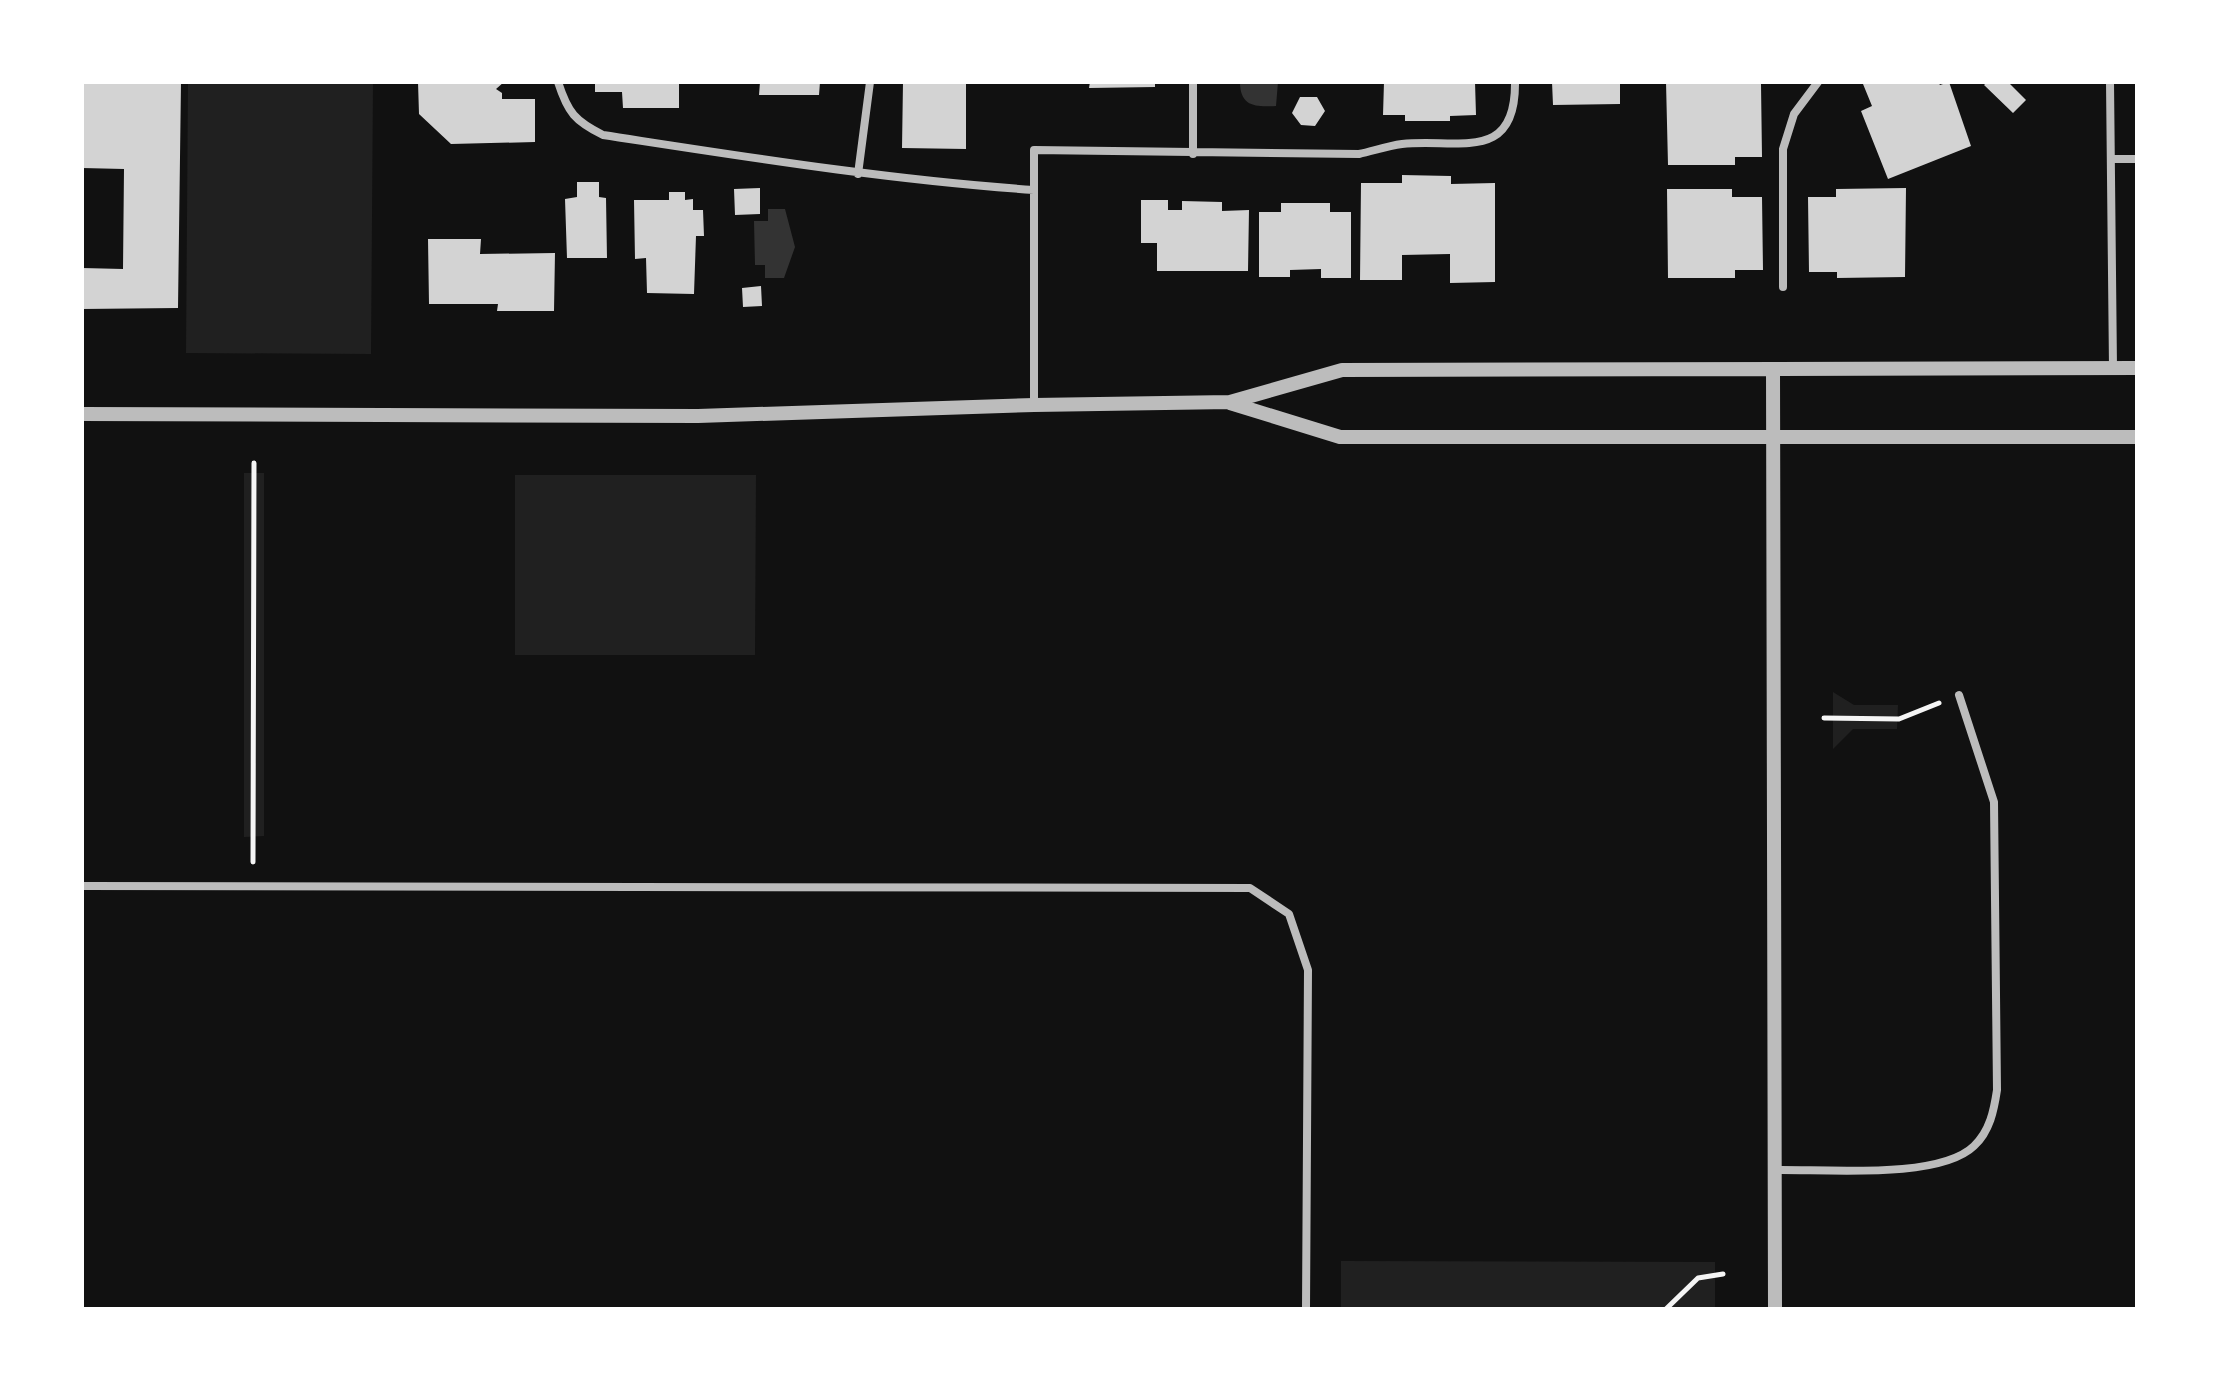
<svg xmlns="http://www.w3.org/2000/svg" width="2219" height="1391" font-family="Montserrat,sans-serif">
	<style>
		.green { fill: #202020 }
		.water { fill: #333 }
		.building { fill: #d3d3d3 }
		.lines { fill: none; stroke-linecap: round; stroke-linejoin: round }
		.path { stroke: #f5f5f5; stroke-width: 5 }
		.minor { stroke: #bcbcbc; stroke-width: 8 }
		.tertiary { stroke: #bcbcbc; stroke-width: 14 }
	</style>
	<rect width="100%" height="100%" fill="#111"/>
	<path class="green" d="M188 82H373L371 354 186 353Z
		M244 473H264V836L244 837Z
		M515 475H756L755 655H515Z
		M1833 692 1854 705H1898L1897 729H1853L1833 749Z
		M1341 1261 1715 1262V1309H1341Z"/>
	<path class="water" d="M1240 82H1278L1276 106C1256 107 1240 107 1240 82Z
		M768 209H785L795 247 784 278H765V265H755L754 221H768Z"/>
	<path class="building" d="M82 82H181L178 308 82 309V268L123 269 124 169 82 168Z
		M418 82H504L496 89 502 93V99H535V142L451 144 419 114Z
		M595 82H679V108H623L622 92H595Z
		M760 82H820L819 95H759Z
		M903 82H966V149L902 148Z
		M1090 82H1155V87L1089 88Z
		M1384 82H1475L1476 115 1450 116V121H1405V115H1383Z
		M1552 82H1620V104L1553 105Z
		M1666 82 1761 84 1762 157H1735V165H1668Z
		M1867 82H1938L1940 85 1949 82 1971 146 1888 179 1861 111 1872 106 1863 84Z
		M1987 82H2008L2026 100 2013 113 1984 85Z
		M1300 97H1317L1325 111 1315 126 1301 125 1292 113Z
		M1402 175 1451 176V184L1495 183V282L1450 283V254L1402 255V280H1360L1361 183H1402Z
		M577 182H599V197L606 198 607 258H567L565 199 577 197Z
		M760 188V214L735 215 734 189Z
		M1906 188 1905 277 1837 278V272H1809L1808 197H1836V189Z
		M1667 189H1732V197H1762L1763 270H1735V278H1668Z
		M669 192H685V200L693 199V210H703L704 236H696L694 294 647 293 646 258 635 259 634 200H669Z
		M1141 200H1168V210H1182V201L1222 202V211L1249 210 1248 271H1157V243H1141Z
		M1281 203H1330V212H1351V278H1321V269L1290 270V277H1259V212H1281Z
		M428 239H481L480 254 555 253 554 311H497L498 304H429Z
		M761 286 762 306 743 307 742 288Z"/>
	<g class="lines">
		<path class="path" d="M1824 718 1899 719 1939 703
			M253 862 254 463
			M1666 1309 1698 1278 1723 1274"/>
		<path class="minor" d="M558 82C568 113 575 121 603 135 747 157 889 180 1034 190
			M1193 82V154
			M2110 82 2113 368
			M2111 159H2137
			M858 174 870 82
			M1783 287V149L1794 114 1818 82
			M1034 405V150L1359 154C1373 151 1387 146 1402 144 1457 138 1516 164 1515 82
			M82 886 1250 888 1289 914 1308 970 1306 1309
			M1775 1170C1824 1169 1939 1180 1974 1146 1990 1131 1994 1110 1997 1090L1994 802 1959 695"/>
		<path class="tertiary" d="M1773 370 1775 1309
			M1230 403 1340 437H2137
			M82 414 698 416 1034 405 1230 402 1342 370 2137 368"/>
	</g>
	<rect width="2219" height="1391" fill="none" stroke="#ffffff" stroke-width="168"/>
</svg>
